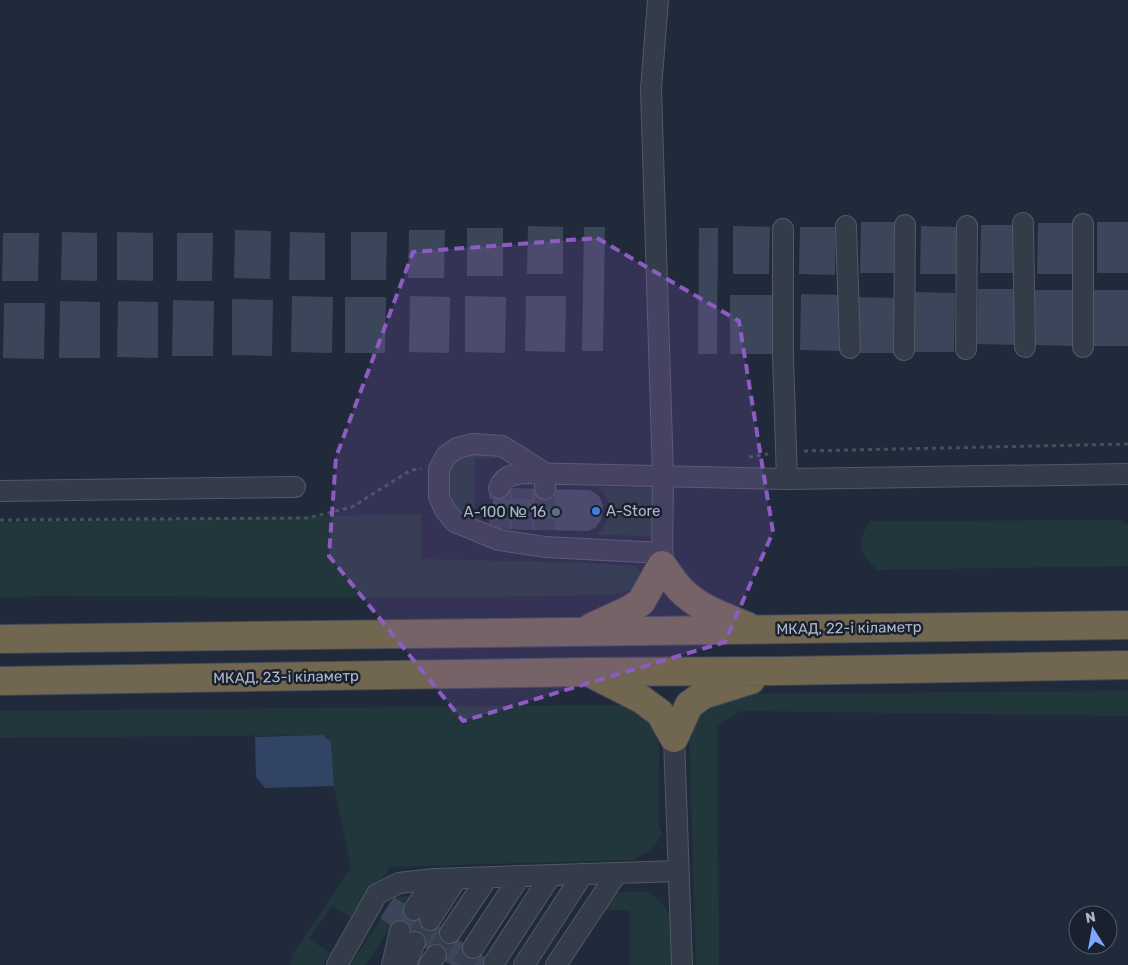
<svg xmlns="http://www.w3.org/2000/svg" width="1128" height="965" font-family="Rubik,sans-serif">
	<style>
		.green { fill: #22373b }
		.water { fill: #324463 }
		.building { fill: #3c465a }
		.lines { fill: none; stroke-linecap: round; stroke-linejoin: round }
		.minor-tunnel { stroke: #353f4f; stroke-width: 20; stroke-dasharray: 20 10; stroke-linecap: butt }
		.minor-casing { stroke: #515968; stroke-width: 22 }
		.highway-casing { stroke: #3e4655; stroke-width: 30 }
		.path { stroke: #405458; stroke-width: 3; stroke-dasharray: 4 4; stroke-linecap: butt }
		.minor { stroke: #343c4a; stroke-width: 20 }
		.highway { stroke: #716650; stroke-width: 28 }
		.marked { fill: #8d5cc2; fill-opacity: 0.2; stroke: #8d5cc2; stroke-width: 4; stroke-dasharray: 10 6; stroke-linejoin: round }
		.shop-dot { fill: #3f7fe0; stroke: #19212f; stroke-width: 2 }
		.service-dot { fill: #5c6f8a; stroke: #19212f; stroke-width: 2 }
		.labels { text-anchor: middle; dominant-baseline: central; stroke-width: 5; stroke-linejoin: round; paint-order: stroke }
		.poi-label { font-size: 15px; fill: #aeb6c7; stroke: #19212f; text-anchor: start }
		.street-label { font-size: 15px; fill: #aeb6c7; stroke: #19212f }
	</style>
	<rect width="100%" height="100%" fill="#202a3a"/>
	<path class="green" d="M496 453V458L475 459 474 507 472 514C460 517 452 508 447 497 444 490 446 477 446 469L460 454Z
		M598 487 653 488 654 536 597 535C612 519 615 502 598 487Z
		M421 514V559L590 563 636 566 642 574 636 588 622 593 603 595 434 598 41 596 0 598V522Z
		M1120 520 1128 525V566L877 570C858 549 855 546 870 521Z
		M1128 691V716L740 711 717 727 719 965H696L689 730C700 706 711 703 734 694Z
		M624 705 639 712 656 732 659 748V826L662 834C654 849 647 853 632 860L390 867 353 919 332 906 309 939 330 953 323 965H291L292 955 351 868 334 786 331 742 323 735 0 738V711Z
		M648 892C652 895 657 898 661 902 675 918 672 945 672 965H630V910H605C604 887 632 892 648 892Z
		M412 896 365 965H350L396 897Z"/>
	<path class="water" d="M323 735 331 742 334 786 265 788 256 777 255 737Z"/>
	<path class="building" d="M861 222H898L897 273H860Z
		M1097 222H1128V273H1097Z
		M1038 223H1075L1074 274H1037Z
		M981 225H1017L1016 273H980Z
		M528 226 563 227V274H527Z
		M733 226 770 227 769 274H733Z
		M921 226 957 227V274H920Z
		M584 227H605L603 351H582Z
		M800 227H836L835 275 799 274Z
		M467 228H503V276H467Z
		M699 228H718L717 354H698Z
		M235 230 271 231 270 279 234 278Z
		M409 230H445L444 278H408Z
		M62 232 97 233V281L61 280Z
		M117 232 153 233V281L117 280Z
		M290 232 325 233V280H289Z
		M351 232H387L386 280H351Z
		M3 233H39L38 281H2Z
		M177 233H213L212 281H177Z
		M978 289H1019L1018 345 977 344Z
		M1034 290H1074V346L1033 345Z
		M1094 290H1128V346H1094Z
		M912 292 955 293 954 352H912Z
		M801 294 842 295 841 351 800 350Z
		M730 295H773L772 354H730Z
		M292 296 333 297 332 353 291 352Z
		M410 296 450 297 449 353 409 352Z
		M465 296 506 297 505 353 465 352Z
		M526 296H566L565 352 525 351Z
		M345 297H386L385 353H345Z
		M857 297 897 298 896 353H856Z
		M232 299 273 300 272 356 232 355Z
		M173 300 214 301 213 356H172Z
		M60 301 100 302V358H59Z
		M118 301 158 302V358L117 357Z
		M4 303H45L44 359 3 358Z
		M493 488 590 490 599 496 603 505 601 520 596 527 589 531 492 529Z
		M394 897 497 965H451L380 918Z"/>
	<g class="lines">
		<path class="minor-tunnel" d="M545 489V530
			M499 529V488
			M522 529V489
			M415 942 430 920
			M436 955 450 933
			M462 965 473 948"/>
		<g class="minor-casing">
			<path id="minor" d="M658 0 651 89 663 476 662 565
				M1023 223 1025 347
				M1083 224V347
				M846 226 850 348
				M783 229V356L787 479
				M966 349 967 226
				M904 350 905 225
				M499 488C504 476 511 475 523 473L787 479 1128 474
				M545 489V473L502 446 473 444 457 448 446 456 439 469V497L445 510 455 522 499 540 545 547 663 553
				M0 491 295 487
				M674 738 682 965
				M414 910 434 879
				M430 920 457 878
				M450 933 488 877
				M473 948 520 876
				M494 963 551 875
				M337 965 377 894 399 883 434 879 679 871
				M392 965 400 931
				M406 965 415 942
				M429 965 436 955
				M524 965 583 874
				M556 965 617 873"/>
		</g>
		<g class="highway-casing">
			<path id="highway" d="M592 627 629 610 641 602 662 565C668 573 674 583 681 590 698 608 725 617 747 626
				M0 639 1128 625
				M592 674 641 699 660 713 674 738
				M0 681 589 672 779 671 1128 665
				M674 738 689 705 703 695 751 680"/>
		</g>
		<path class="path" d="M804 451 1128 444
			M749 457 768 454
			M0 520 308 518 352 507 411 470 421 469"/>
		<use href="#minor" class="minor"/>
		<use href="#highway" class="highway"/>
	</g>
	<path class="marked" d="M597 238 739 321 773 532 725 642 463 721 329 556 336 457 413 252Z"/>
	<circle class="shop-dot" cx="596" cy="511" r="5"/>
	<circle class="service-dot" cx="556" cy="512" r="5"/>
	<g class="labels">
		<g class="poi-label">
			<text x="606" y="511">A-Store</text>
			<text x="546" y="512" text-anchor="end">А-100 № 16</text>
		</g>
		<g class="street-label">
			<text transform="translate(849 628) rotate(-1)">МКАД, 22-і кіламетр</text>
			<text transform="translate(286 677) rotate(-1)">МКАД, 23-і кіламетр</text>
		</g>
	</g>
	<g transform="translate(1093 930) rotate(349)"><circle r="24" fill="#19212f" stroke="#555d6c"/>
	<path d="M0-4L9 19L0 12L-9 19Z" fill="#7da8fd"/>
	<text y="-8" font-size="14" font-weight="bold" text-anchor="middle" fill="#aeb6c7">N</text>
	</g>
</svg>
